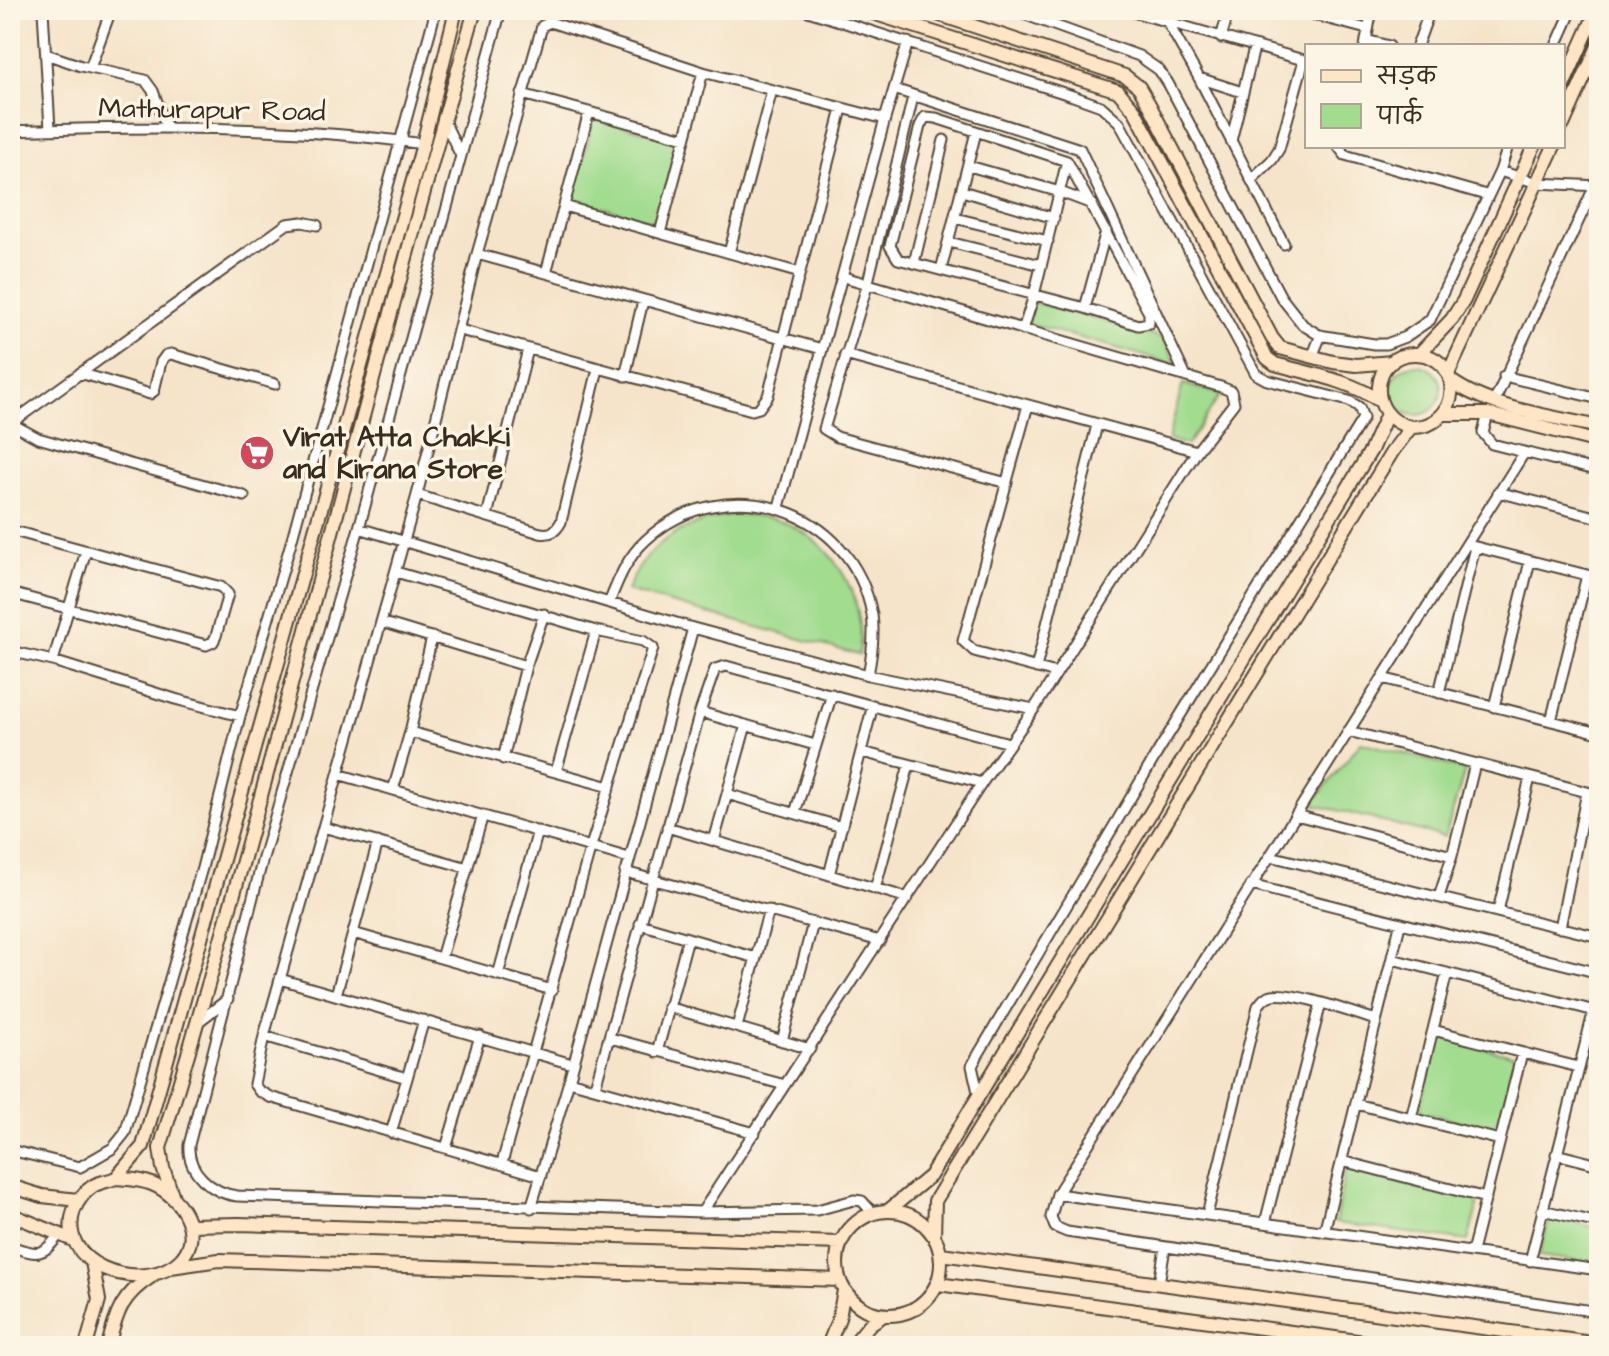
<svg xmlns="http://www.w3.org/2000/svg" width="1609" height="1356" font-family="'Architects Daughter','Playpen Sans Deva',sans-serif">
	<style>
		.green { fill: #a1dc8f; stroke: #6e8356; stroke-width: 2 }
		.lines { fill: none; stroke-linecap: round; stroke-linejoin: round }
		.street-casing { stroke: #574638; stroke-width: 13 }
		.secondary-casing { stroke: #574638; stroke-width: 16 }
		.street { stroke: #fff; stroke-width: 9 }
		.secondary { stroke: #fde5c5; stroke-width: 12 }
		.labels { text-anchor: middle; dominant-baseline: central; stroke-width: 7; stroke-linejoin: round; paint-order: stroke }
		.street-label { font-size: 28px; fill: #3b2a1e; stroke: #fcf5e5 }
		.poi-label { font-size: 28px; font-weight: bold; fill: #3b2a1e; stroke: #fcf5e5; text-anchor: start }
	</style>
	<rect width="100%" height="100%" fill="#fcf5e5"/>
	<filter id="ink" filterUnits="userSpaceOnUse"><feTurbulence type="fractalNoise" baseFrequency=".0125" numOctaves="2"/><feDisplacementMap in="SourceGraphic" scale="16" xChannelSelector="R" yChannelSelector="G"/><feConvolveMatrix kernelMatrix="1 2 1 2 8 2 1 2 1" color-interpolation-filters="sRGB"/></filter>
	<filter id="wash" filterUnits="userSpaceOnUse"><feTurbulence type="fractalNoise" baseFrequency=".006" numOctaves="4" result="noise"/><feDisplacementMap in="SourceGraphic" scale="32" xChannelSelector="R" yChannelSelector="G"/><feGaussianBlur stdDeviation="1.8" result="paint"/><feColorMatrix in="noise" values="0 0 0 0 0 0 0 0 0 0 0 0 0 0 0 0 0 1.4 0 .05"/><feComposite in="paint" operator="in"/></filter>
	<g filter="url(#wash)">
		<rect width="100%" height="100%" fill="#f5e4ca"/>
		<path class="green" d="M594 118 679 140 658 223 572 199Z
			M1033 302 1163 338 1177 365 1027 323Z
			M1391 390a25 25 0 1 1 50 0a25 25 0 1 1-50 0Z
			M1183 384 1221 394 1187 445 1168 439Z
			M740 514C750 516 760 516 770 518 830 533 869 596 859 655L627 591C648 539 687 521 740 514Z
			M1361 742 1465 770 1445 837 1312 804Z
			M1437 1036 1516 1056 1497 1131 1419 1111Z
			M1346 1168 1479 1200 1468 1241 1335 1223Z
			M1550 1217 1599 1228V1264L1539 1256Z"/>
	</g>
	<g filter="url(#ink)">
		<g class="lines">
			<g class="street-casing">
				<path id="street" d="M43 10 50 129
					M501 10 359 528 263 858 189 1145C187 1172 212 1193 237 1196L702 1212 817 1210 854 1200 862 1201 873 1213
					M805 10 1073 96 1101 106 1119 122 1256 374 1267 380 1349 401 1359 407 1363 418 1159 750 978 1055 972 1066 978 1092
					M1012 10 1139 56 1159 70 1168 83 1281 297 1303 325 1319 335 1374 344H1386L1405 337 1430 320 1500 171 1508 146
					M1126 10 1307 61
					M1295 10 1367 29
					M1168 23 1199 78 1284 244
					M1221 38 1229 10
					M1366 40 1389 46
					M1365 46 1372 10
					M1417 46 1430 10
					M1556 46 1572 10
					M46 54 81 66 145 80 153 91 167 128
					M90 68 111 10
					M1199 78 1242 92
					M894 89 1080 149 1186 377
					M522 94 685 138
					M913 97 867 286 824 429 837 437 1007 483
					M925 117 936 118 1067 161 1149 313V323L1138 325 1085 308 898 259 890 246 920 126Z
					M444 121 461 156
					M10 131C147 126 286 125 423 144
					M1231 141 1254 48
					M1338 146 1345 155 1486 195
					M969 166 1060 192 1092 204
					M1500 171 1537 183 1599 186
					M1251 180 1272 160 1279 149 1304 60
					M962 191 1054 218
					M564 206 800 273
					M955 218 1048 241
					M660 233 703 72
					M949 242 1041 265
					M729 253 772 90
					M477 254 822 349
					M914 263 944 140
					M941 270 976 132
					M546 273 589 112
					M1085 308 1106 231
					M460 330 752 410 759 408 768 396 842 109
					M1023 330 1034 295 1067 161
					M845 355 1197 451
					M1312 357 1321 335
					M80 373 150 394 154 391 161 362 166 355 171 354 275 384
					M625 376 643 301
					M1504 376 1599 399
					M1494 402 1599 177
					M1028 405 963 641 974 651 1056 673
					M1488 414 1483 433 1492 444 1599 471
					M10 423 38 438 244 496
					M10 424 287 224 302 222 317 225
					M1524 453 1057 1194 1051 1217 1055 1227 1067 1232 1599 1312
					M1498 492 1599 518
					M417 495 540 533C551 535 556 531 561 522L598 369
					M779 507 885 119 908 42
					M487 516 528 349
					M359 528 693 628 868 675 1034 709
					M10 530 221 587 228 594 216 636 213 642 206 645 10 593
					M1472 546 1599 578
					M396 572 596 631 643 641 653 648 591 846 502 1163
					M609 603C618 580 627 557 646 540 724 468 853 507 872 615 875 635 872 655 868 675
					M381 622 526 666
					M10 651 53 661 175 699 240 716
					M53 661 86 551
					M1036 668 1097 425
					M1382 678 1599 733
					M1439 693 1475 547
					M1494 707 1530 561
					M700 712 815 745
					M1551 721 1587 575
					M1348 731 1599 795
					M410 732 610 787
					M862 752 982 783
					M503 759 526 666 544 614
					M556 772 596 631
					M338 774 629 858
					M393 790 410 732 432 637
					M727 794 842 827
					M795 813 832 694
					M1296 815 1452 856
					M323 827 468 868
					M667 827 908 898
					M714 841 746 725
					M1270 856 1599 937
					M625 872 880 941
					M829 875 873 705
					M1251 885 1599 973
					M875 889 909 765
					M1439 897 1452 856 1475 764
					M1498 911 1530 778
					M640 924 756 958
					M1560 928 1587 792
					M353 933 552 990
					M441 958 483 815
					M1392 959 1599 1012
					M498 975 538 831
					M280 979 572 1064
					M336 995 378 842
					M668 1007 810 1049
					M198 1022 228 999
					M737 1027 769 910
					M1433 1030 1578 1067
					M264 1036 407 1078
					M610 1038 785 1085
					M782 1041 813 923
					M657 1052 688 938
					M569 1081 755 1133
					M595 1087 700 712 715 669 726 666 1009 743
					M1356 1104 1500 1140
					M1411 1118 1447 973
					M391 1133 424 1020
					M446 1148 480 1036
					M10 1150 80 1167 113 1148 125 1133 202 868 240 716 290 546 436 10
					M1556 1154 1599 1165
					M1342 1161 1486 1198
					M541 1176 270 1097 259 1091 254 1084 264 1036 417 495 477 254 541 30 542 26 550 22 703 72 885 119
					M1057 1194 1599 1270
					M531 1208 569 1081 693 628
					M1542 1210 1599 1223
					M702 1212 982 783 1034 709 1197 451 1234 403 1231 391 1221 387 844 277
					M1207 1215 1258 1006C1262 1001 1265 996 1272 995 1293 991 1353 1013 1376 1020
					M1265 1223 1321 1003
					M1324 1232 1400 925
					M10 1246C35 1254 43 1259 59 1234
					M1472 1252 1522 1053
					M1530 1261 1599 990
					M1159 1283 1165 1248"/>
			</g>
			<g class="secondary-casing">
				<path id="secondary" d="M863 10 1118 91 1135 111 1267 358 1275 364C1311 374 1349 380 1380 401
					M925 10 1125 76 1139 87 1149 104 1272 338 1280 348 1333 362 1356 365 1392 362
					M1563 86 1597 10
					M1563 125 1599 44
					M1419 354 1452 319 1464 300 1534 146
					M1448 374 1554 146
					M1450 380C1489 409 1552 416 1599 427
					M1443 414H1488L1599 442
					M116 1178 143 1146 423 144 456 10
					M116 1178C129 1179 140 1179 152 1184 184 1197 208 1241 174 1265 136 1292 56 1264 74 1210 78 1200 84 1192 93 1186 100 1182 109 1181 116 1178Z
					M10 1186 42 1196 78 1200
					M173 1197 163 1168 160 1148C274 772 366 388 475 10
					M889 1210 930 1176 1371 450 1387 414
					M837 1263a52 52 0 1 1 104 0a52 52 0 1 1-104 0Z
					M10 1214 73 1240
					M190 1225 238 1224 840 1243
					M934 1236 935 1201 1392 452 1411 427C1463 428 1465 356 1416 354 1370 352 1365 418 1411 427
					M941 1254 1599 1344
					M171 1267 219 1260 840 1280
					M938 1284 1394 1346
					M86 1346 99 1300 92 1262
					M108 1346C117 1312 121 1296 152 1276
					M828 1346 839 1318 844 1290
					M852 1346 870 1324 884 1315"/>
			</g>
			<use href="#street" class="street"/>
			<use href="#secondary" class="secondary"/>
		</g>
	</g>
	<defs>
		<g id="supermarket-disc" transform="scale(1.8)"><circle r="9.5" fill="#d1495b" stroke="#fcf5e5"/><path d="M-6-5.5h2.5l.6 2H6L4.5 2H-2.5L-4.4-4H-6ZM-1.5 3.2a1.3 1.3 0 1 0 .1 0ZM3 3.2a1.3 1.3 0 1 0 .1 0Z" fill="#fff"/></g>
	</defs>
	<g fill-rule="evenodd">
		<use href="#supermarket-disc" x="257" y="453"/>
	</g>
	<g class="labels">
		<g class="street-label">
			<text transform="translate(212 110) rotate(1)">Mathurapur Road</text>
		</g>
		<g class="poi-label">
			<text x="283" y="437">Virat Atta Chakki<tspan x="283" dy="32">and Kirana Store</tspan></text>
		</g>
	</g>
	<rect width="1609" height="1356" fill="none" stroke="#fcf5e5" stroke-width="40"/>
	<rect x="1305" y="44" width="260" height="104" fill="#fcf5e5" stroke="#afa495" stroke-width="2"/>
	<rect x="1321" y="70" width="40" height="12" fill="#fde5c5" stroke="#afa495" stroke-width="2"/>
	<text x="1377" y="84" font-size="24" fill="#3b2a1e">सड़क</text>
	<rect x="1321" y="104" width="40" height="24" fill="#a1dc8f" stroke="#afa495" stroke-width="2"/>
	<text x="1377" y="124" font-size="24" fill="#3b2a1e">पार्क</text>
</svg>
